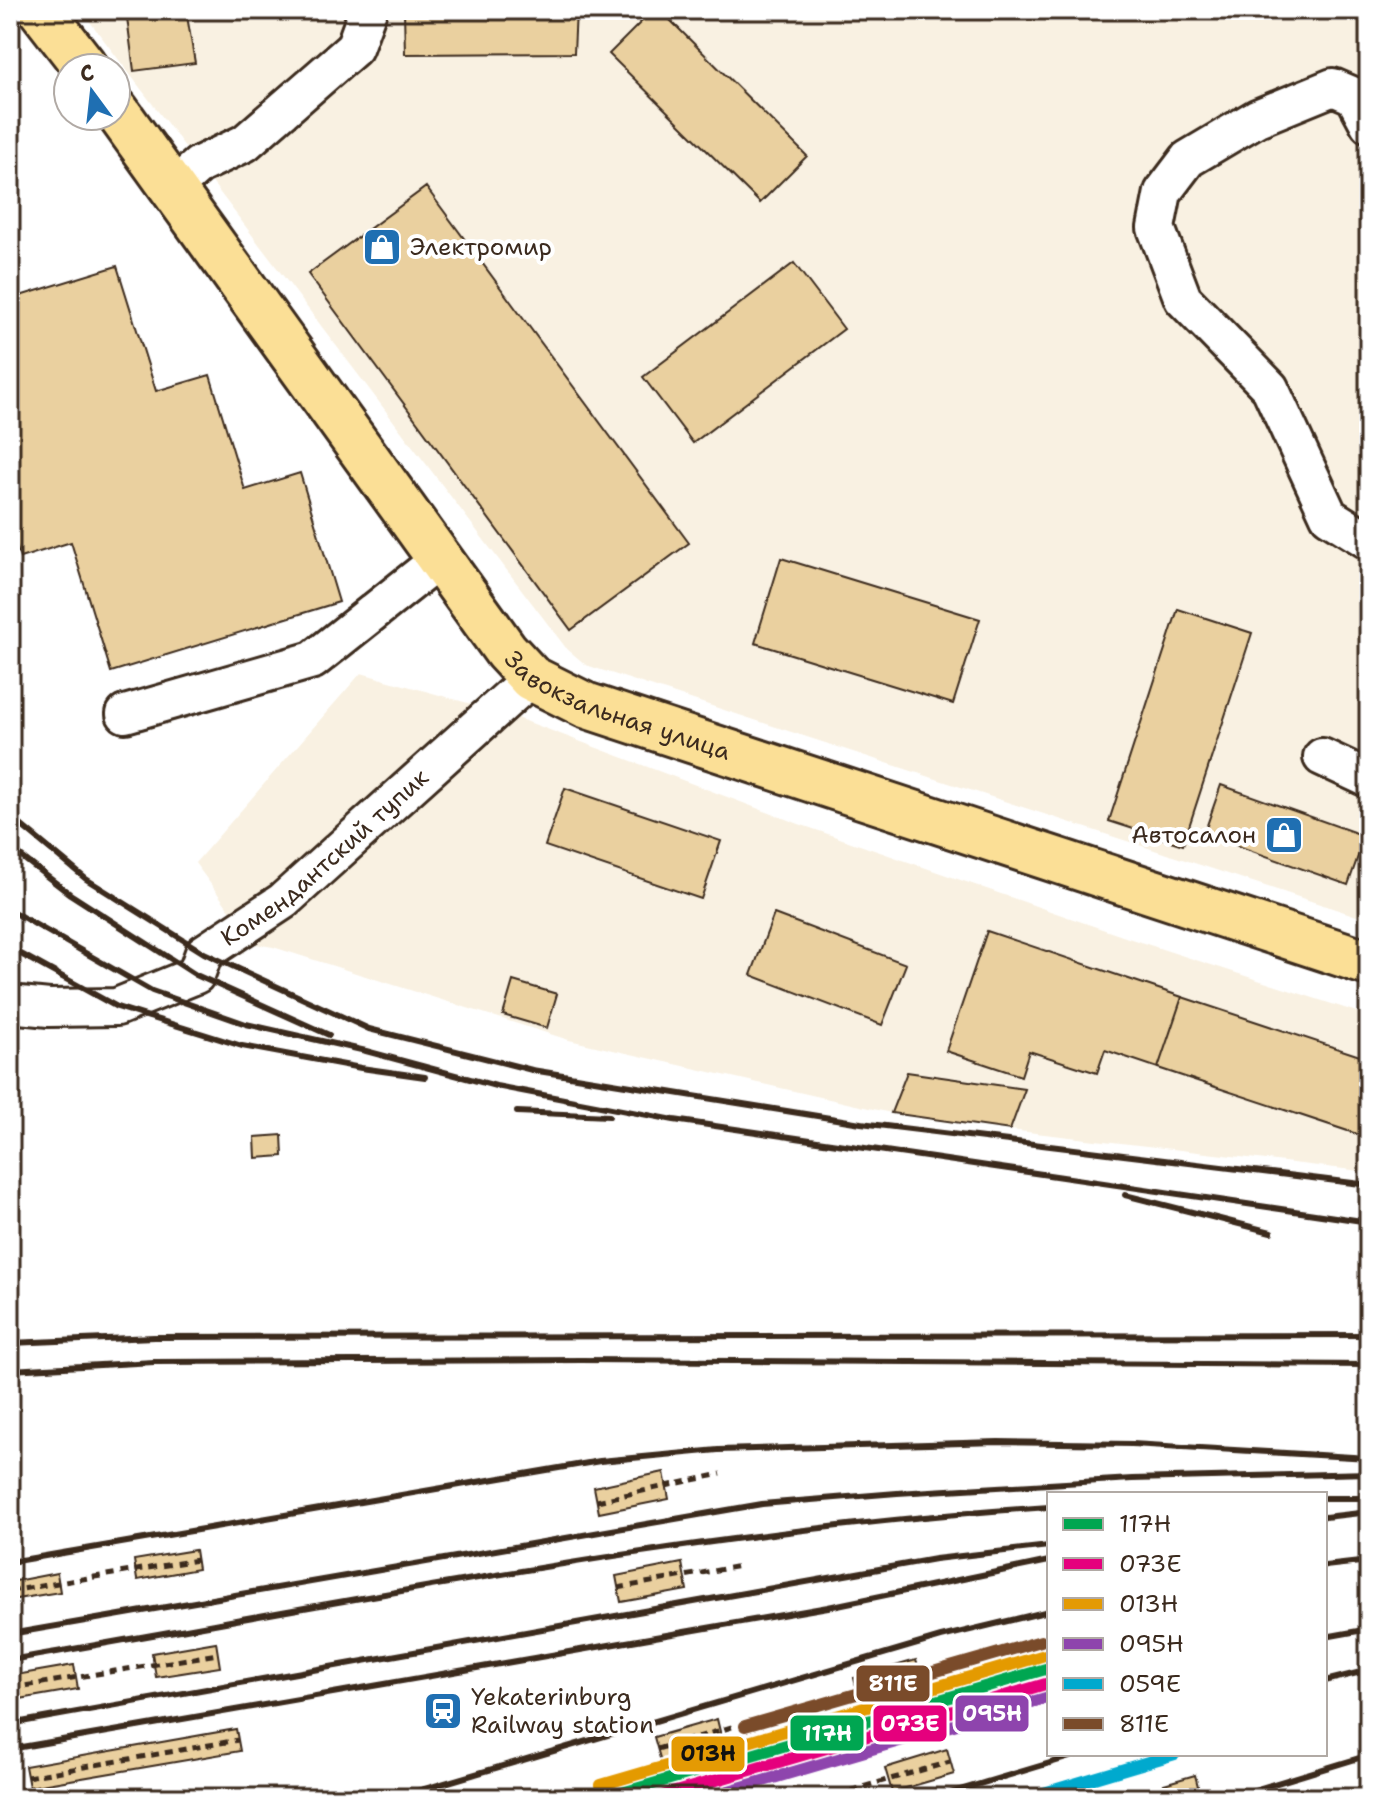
<svg xmlns="http://www.w3.org/2000/svg" width="1379" height="1808" font-family="'Shantell Sans',sans-serif">
	<style>
		.built { fill: #f9f1e2 }
		.building { fill: #ead09f; stroke: #3b2a1e; stroke-width: 2 }
		.lines { fill: none; stroke-linecap: round; stroke-linejoin: round }
		.minor-casing { stroke: #3b2a1e; stroke-width: 42 }
		.major-casing { stroke: #3b2a1e; stroke-width: 50 }
		.path { stroke: #3b2a1e; stroke-width: 5; stroke-dasharray: 8 6; stroke-linecap: butt }
		.minor { stroke: #fff; stroke-width: 36 }
		.major { stroke: #fbdf96; stroke-width: 44 }
		.rail { stroke: #3b2a1e; stroke-width: 6 }
		.rail-1-casing { stroke: #fff; stroke-width: 18 }
		.rail-2-casing { stroke: #fff; stroke-width: 18 }
		.rail-3-casing { stroke: #fff; stroke-width: 18 }
		.rail-4-casing { stroke: #fff; stroke-width: 18 }
		.rail-5-casing { stroke: #fff; stroke-width: 18 }
		.rail-6-casing { stroke: #fff; stroke-width: 18 }
		.rail-1 { stroke: #00a651; stroke-width: 12 }
		.rail-2 { stroke: #e5007d; stroke-width: 12 }
		.rail-3 { stroke: #e49a03; stroke-width: 12 }
		.rail-4 { stroke: #8e44ad; stroke-width: 12 }
		.rail-5 { stroke: #00a9ce; stroke-width: 12 }
		.rail-6 { stroke: #7a4b2a; stroke-width: 12 }
		.labels { text-anchor: middle; dominant-baseline: central; stroke-width: 8; stroke-linejoin: round; paint-order: stroke }
		.poi-label { font-size: 24px; fill: #3b2a1e; stroke: #fff; text-anchor: start }
		.street-label { font-size: 24px; fill: #3b2a1e; stroke: #fff }
		.line-badge { stroke: #fff; stroke-width: 3 }
		.badge-label { font-size: 22px; text-anchor: middle; font-weight: bold; fill: #fff }
		.pale-badge-label { font-size: 22px; text-anchor: middle; font-weight: bold; fill: #111 }
	</style>
	<rect width="100%" height="100%" fill="#fff"/>
	<filter id="ink" filterUnits="userSpaceOnUse"><feTurbulence type="fractalNoise" baseFrequency=".0125" numOctaves="2"/><feDisplacementMap in="SourceGraphic" scale="16" xChannelSelector="R" yChannelSelector="G"/><feConvolveMatrix kernelMatrix="1 2 1 2 8 2 1 2 1" color-interpolation-filters="sRGB"/></filter>
	<g filter="url(#ink)">
		<path class="built" d="M81 10H1369V920L586 665 566 648Z
			M361 673 507 714 799 824 1128 938 1369 1016V1172L1010 1130 891 1113 569 1040 273 947 255 944 195 863Z"/>
		<path class="building" d="M126 10H186L195 63 134 71Z
			M404 10H576L574 53 405 54Z
			M653 10H660L807 156 760 203 609 54Z
			M426 187 689 543 571 630 308 274Z
			M794 263 844 329 693 443 643 377Z
			M117 266 156 391 210 375 245 490 300 473 339 602 111 672 71 542 20 558 10 525V299Z
			M781 558 980 619 953 704 755 643Z
			M1178 609 1252 633 1183 845 1109 821Z
			M1221 785 1365 836 1348 885 1204 834Z
			M565 788 721 841 701 899 545 846Z
			M774 914 906 964 882 1025 751 975Z
			M987 931 1182 997 1158 1068 1105 1050 1097 1073 1029 1051 1021 1076 946 1051Z
			M513 981 557 994 547 1028 503 1015Z
			M1182 997 1369 1059V1138L1158 1068Z
			M907 1072 1025 1089 1010 1130 891 1113Z
			M282 1135 283 1156 256 1158 255 1137Z
			M664 1472 669 1499 599 1513 594 1487Z
			M195 1550 198 1569 137 1580 134 1560Z
			M682 1563 687 1590 621 1602 616 1576Z
			M57 1573 60 1592 10 1600V1582Z
			M216 1642 220 1667 156 1677 152 1653Z
			M916 1660 923 1684 860 1702 854 1678Z
			M74 1665 78 1689 14 1700 10 1676Z
			M717 1719 723 1744 661 1762 654 1737Z
			M236 1729 240 1751 29 1787 25 1766Z
			M947 1749 954 1774 892 1792 885 1768Z
			M1195 1775 1199 1790 1169 1798 1164 1784Z"/>
		<g class="lines">
			<g class="minor-casing">
				<g id="minor">
					<path d="M1369 124 1354 96 1333 87 1257 118 1188 159 1163 192 1156 228 1183 299 1270 388 1329 516 1369 541"/>
					<path d="M173 188 199 165 245 143 354 48 368 10"/>
					<path d="M125 714 313 660 440 559"/>
					<path d="M1322 757 1369 779"/>
					<path id="s1" d="M10 1004 49 1008 117 1007 196 975 204 953 283 901 531 678"/>
				</g>
			</g>
			<g class="major-casing">
				<g id="major">
					<path d="M41 10 86 68"/>
					<path id="s2" d="M116 110 506 651 531 678 585 705 1369 963"/>
				</g>
			</g>
			<path class="path" d="M597 1501 721 1474
				M618 1588 740 1566
				M10 1591 197 1560
				M12 1688 218 1654
				M657 1749 919 1672
				M27 1777 238 1740
				M824 1798 950 1762"/>
			<use href="#minor" class="minor"/>
			<use href="#major" class="major"/>
			<path class="rail" d="M10 816 86 879 204 953 369 1029 532 1070 861 1123 1369 1185
				M10 848 70 894 196 975 329 1035
				M10 910 152 991 246 1024 366 1051 496 1086 674 1120 1369 1222
				M10 948 117 1007 242 1046 361 1068 425 1077
				M517 1112 609 1116
				M1125 1195 1271 1232
				M10 1343 154 1337 1369 1335
				M10 1370 154 1362 581 1360 1369 1365
				M1325 1498H1369
				M1325 1517 1369 1512
				M10 1562 600 1461 718 1450 998 1442 1132 1444 1369 1458
				M1325 1566 1369 1561
				M10 1634 762 1504 897 1493 1132 1479 1369 1473
				M1325 1637 1369 1629
				M10 1660C353 1601 702 1529 1049 1507
				M1325 1681 1369 1670
				M10 1724 935 1559 1049 1546
				M10 1749 828 1607 1049 1561
				M394 1798 941 1637 1049 1611
				M703 1798 1049 1696
				M933 1798 1080 1754
				M1228 1798 1369 1755"/>
			<g class="rail-1-casing">
				<path id="rail-1" d="M605 1798 1049 1668"/>
			</g>
			<g class="rail-2-casing">
				<path id="rail-2" d="M655 1798 1049 1683"/>
			</g>
			<g class="rail-3-casing">
				<path id="rail-3" d="M601 1785 1045 1655"/>
			</g>
			<g class="rail-4-casing">
				<path id="rail-4" d="M705 1798 1049 1697"/>
			</g>
			<g class="rail-5-casing">
				<path id="rail-5" d="M1027 1798 1175 1754"/>
			</g>
			<g class="rail-6-casing">
				<path id="rail-6" d="M745 1726 1041 1641"/>
			</g>
			<use href="#rail-1" class="rail-1"/>
			<use href="#rail-2" class="rail-2"/>
			<use href="#rail-3" class="rail-3"/>
			<use href="#rail-4" class="rail-4"/>
			<use href="#rail-5" class="rail-5"/>
			<use href="#rail-6" class="rail-6"/>
		</g>
	</g>
	<defs>
		<g id="shop-square" transform="scale(2)"><rect x="-9" y="-9" width="18" height="18" rx="4" fill="#1f6fb2" stroke="#fff"/><path d="M-5-2.5h2.3a2.7 3.5 0 0 1 5.4 0H5L5.5 6h-11ZM-1.5-2.5h3a1.5 2.3 0 0 0-3 0Z" fill="#fff"/></g>
		<g id="station-square" transform="scale(2)"><rect x="-9" y="-9" width="18" height="18" rx="4" fill="#1f6fb2" stroke="#fff"/><path d="M-3-6H3Q5-6 5-4V2Q5 4 3 4L4.5 6H3L1.5 4h-3L-3 6H-4.5L-3 4Q-5 4-5 2V-4Q-5-6-3-6ZM-3.5-4v3h7v-3ZM-3.5 1v1.5H-2V1ZM2 1v1.5H3.5V1Z" fill="#fff"/></g>
	</defs>
	<g fill-rule="evenodd">
		<use href="#shop-square" x="382" y="247"/>
		<use href="#shop-square" x="1284" y="835"/>
		<use href="#station-square" x="443" y="1711"/>
	</g>
	<g class="labels">
		<g class="poi-label">
			<text x="410" y="247">Электромир</text>
			<text x="1256" y="835" text-anchor="end">Автосалон</text>
			<text x="471" y="1697">Yekaterinburg<tspan x="471" dy="28">Railway station</tspan></text>
		</g>
		<g class="street-label">
			<text stroke="none"><textPath href="#s2" startOffset="794">Завокзальная улица</textPath></text>
			<text stroke="none"><textPath href="#s1" startOffset="370">Комендантский тупик</textPath></text>
		</g>
	</g>
	<g class="line-badge">
		<rect x="855" y="1664" width="76" height="39" rx="8" fill="#7a4b2a"/>
		<rect x="954" y="1694" width="76" height="39" rx="8" fill="#8e44ad"/>
		<rect x="872" y="1704" width="76" height="39" rx="8" fill="#e5007d"/>
		<rect x="789" y="1714" width="76" height="38" rx="8" fill="#00a651"/>
		<rect x="670" y="1735" width="76" height="38" rx="8" fill="#e49a03"/>
	</g>
	<g class="badge-label">
		<text x="893" y="1691">811Е</text>
		<text x="992" y="1721">095Н</text>
		<text x="910" y="1731">073Е</text>
		<text x="827" y="1741">117Н</text>
	</g>
	<g class="pale-badge-label">
		<text x="708" y="1761">013Н</text>
	</g>
	<rect width="1379" height="1808" fill="none" stroke="#fff" stroke-width="40"/>
	<rect x="20" y="20" width="1339" height="1768" fill="none" stroke="#3b2a1e" stroke-width="3" filter="url(#ink)"/>
	<rect x="1047" y="1492" width="280" height="264" fill="#ffffff" stroke="#b1aaa5" stroke-width="2"/>
	<rect x="1063" y="1518" width="40" height="12" fill="#00a651" stroke="#b1aaa5" stroke-width="2"/>
	<text x="1119" y="1532" font-size="24" fill="#3b2a1e">117Н</text>
	<rect x="1063" y="1558" width="40" height="12" fill="#e5007d" stroke="#b1aaa5" stroke-width="2"/>
	<text x="1119" y="1572" font-size="24" fill="#3b2a1e">073Е</text>
	<rect x="1063" y="1598" width="40" height="12" fill="#e49a03" stroke="#b1aaa5" stroke-width="2"/>
	<text x="1119" y="1612" font-size="24" fill="#3b2a1e">013Н</text>
	<rect x="1063" y="1638" width="40" height="12" fill="#8e44ad" stroke="#b1aaa5" stroke-width="2"/>
	<text x="1119" y="1652" font-size="24" fill="#3b2a1e">095Н</text>
	<rect x="1063" y="1678" width="40" height="12" fill="#00a9ce" stroke="#b1aaa5" stroke-width="2"/>
	<text x="1119" y="1692" font-size="24" fill="#3b2a1e">059Е</text>
	<rect x="1063" y="1718" width="40" height="12" fill="#7a4b2a" stroke="#b1aaa5" stroke-width="2"/>
	<text x="1119" y="1732" font-size="24" fill="#3b2a1e">811Е</text>
	<g transform="translate(92 92) rotate(345)"><circle r="38" fill="#ffffff" stroke="#b1aaa5" stroke-width="2"/>
	<path d="M0-6L14 30L0 20L-14 30Z" fill="#1f6fb2"/>
	<text y="-12" font-size="22" font-weight="bold" text-anchor="middle" fill="#3b2a1e">С</text>
	</g>
</svg>
